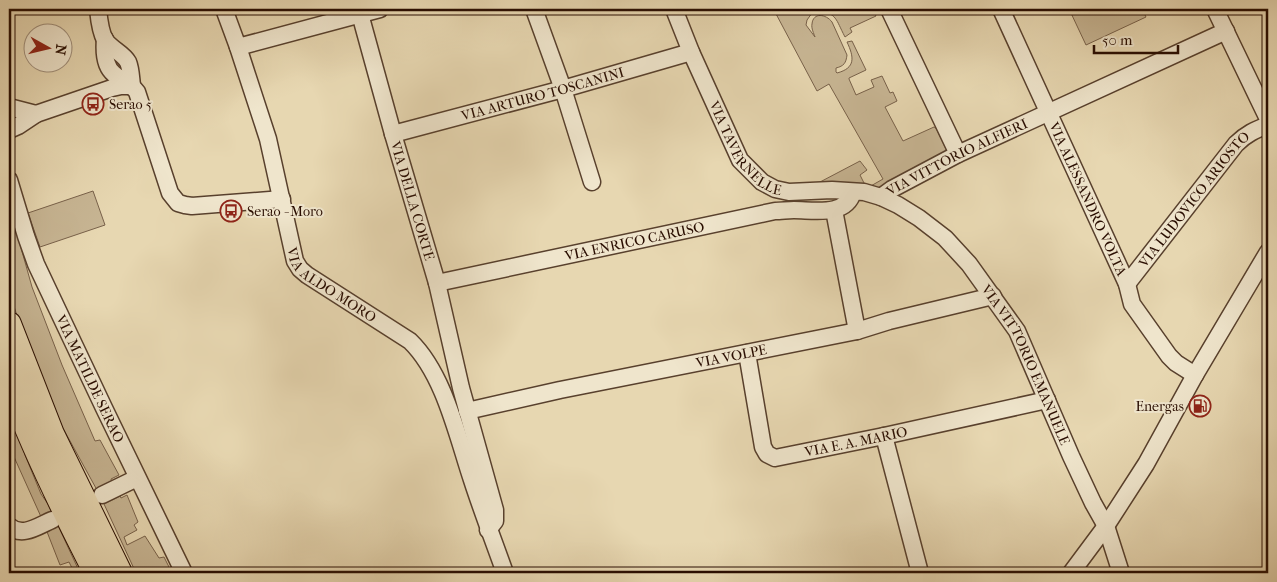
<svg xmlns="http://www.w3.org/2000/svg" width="1277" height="582" font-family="'IM FELL French Canon',serif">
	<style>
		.green { fill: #c7b593; stroke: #78614a }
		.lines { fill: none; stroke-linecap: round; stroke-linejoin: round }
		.minor-casing { stroke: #58402d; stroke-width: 19 }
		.highway-casing { stroke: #290d01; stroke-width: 26 }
		.minor { stroke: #efe5cc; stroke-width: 16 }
		.highway { stroke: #e7d7b1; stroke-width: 24 }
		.labels { text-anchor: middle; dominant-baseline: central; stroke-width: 4; stroke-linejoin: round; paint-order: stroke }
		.street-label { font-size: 14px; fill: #290d01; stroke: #efe5cc }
		.poi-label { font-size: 14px; fill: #290d01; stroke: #efe5cc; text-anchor: start }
	</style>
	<rect width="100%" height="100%" fill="#e7d7b1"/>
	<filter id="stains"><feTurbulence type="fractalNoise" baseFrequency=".004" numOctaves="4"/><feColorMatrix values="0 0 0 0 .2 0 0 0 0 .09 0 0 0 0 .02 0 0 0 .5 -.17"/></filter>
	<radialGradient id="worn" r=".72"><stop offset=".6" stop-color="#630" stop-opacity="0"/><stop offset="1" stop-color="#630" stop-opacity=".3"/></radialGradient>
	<path class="green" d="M770 9H810L812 13 807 20 806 25 815 37C814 34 811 28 812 24 813 12 826 14 832 22L847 55C846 63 844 66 836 68V72L837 73C856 68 854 57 847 42L852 41 866 70 849 78V79L856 95 874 87 871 80 882 76 890 93 893 92 897 101 885 107 903 141 934 127 936 128 946 149V152L898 180 875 190 818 187 820 182 860 161 867 170 860 175 866 187H869L883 179 829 84 817 91 775 12H772Z
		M817 9H873L876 16 850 28 852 32 845 37C835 18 838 15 817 9Z
		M1074 9H1142L1146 17 1086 45 1070 11Z
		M93 191 105 225 40 247 28 213Z
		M9 205 32 287 62 365 95 441 100 440 119 475 111 479 112 483 97 490 59 421 22 331 9 291Z
		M9 408 25 455 41 494 48 504 80 573H66L73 570 69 562 60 565 42 519 10 448 9 443Z
		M127 495 138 522 134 525 137 530 124 537 127 545 145 536 159 558 164 557 172 573H136L104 504 120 496 121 498Z"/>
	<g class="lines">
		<g class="minor-casing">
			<g id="minor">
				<path d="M98 9C99 19 100 31 105 40 111 49 123 53 128 62 131 69 131 78 132 86"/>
				<path id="s1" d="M224 9 238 47 268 139 295 261 300 269 307 275 410 341C444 374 457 435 472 480 482 511 494 542 505 573"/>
				<path d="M534 9 563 89 592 182"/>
				<path id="s2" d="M674 9 691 52 740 160 762 182 775 189 789 192 832 190 864 192 881 197 898 205 919 218 945 238 969 264 1017 331 1071 456 1093 503 1106 526 1121 573"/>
				<path d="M889 9 958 154"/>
				<path id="s3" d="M1001 9 1127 284 1132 304 1169 356 1176 363 1195 375"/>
				<path d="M1215 9 1268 119"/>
				<path id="s4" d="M360 14 393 134 437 283 461 388 495 510V521L488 530"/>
				<path d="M105 39C104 50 104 66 114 74 121 81 131 83 137 92L170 193 178 203 185 205 192 206 282 199"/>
				<path d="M238 47 380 9"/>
				<path d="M9 107 36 114"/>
				<path d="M9 130 18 126 36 114 112 88 121 86H132"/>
				<path id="s5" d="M393 134 563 89 691 52"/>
				<path id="s6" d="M9 180 26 236 36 264 104 408 184 573"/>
				<path id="s7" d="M881 197 892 189 958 154 1226 31"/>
				<path d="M834 210 857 331"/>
				<path id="s8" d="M437 283 775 211C781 211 788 210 794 210 814 210 846 217 853 192"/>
				<path id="s9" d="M1127 284 1236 144C1246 134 1255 130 1268 125"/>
				<path id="s10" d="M747 353 763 447 767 454 775 458 884 436 1047 400"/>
				<path id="s11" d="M467 411 560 390 857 331 889 321 993 296"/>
				<path d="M884 436 920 573"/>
				<path d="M102 495 137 478"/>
				<path d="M9 526C22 538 38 526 52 520"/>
				<path d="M1071 573 1106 526 1146 464 1195 375 1268 252"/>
			</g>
		</g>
		<g class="highway-casing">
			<path id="highway" d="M9 324 52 434 120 573
				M9 383C33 448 64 511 96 573"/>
		</g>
		<use href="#minor" class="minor"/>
		<use href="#highway" class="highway"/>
	</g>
	<defs>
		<g id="bus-ring" transform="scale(1.125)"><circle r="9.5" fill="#efe5cc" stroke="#8f2418" stroke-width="1.5"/><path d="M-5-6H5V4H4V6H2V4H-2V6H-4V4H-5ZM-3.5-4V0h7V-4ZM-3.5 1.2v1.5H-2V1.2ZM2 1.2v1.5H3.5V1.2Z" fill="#8f2418"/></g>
		<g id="fuel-ring" transform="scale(1.125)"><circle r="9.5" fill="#efe5cc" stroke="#8f2418" stroke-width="1.5"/><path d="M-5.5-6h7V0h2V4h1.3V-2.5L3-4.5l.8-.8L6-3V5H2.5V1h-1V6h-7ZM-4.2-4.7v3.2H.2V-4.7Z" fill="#8f2418"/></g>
	</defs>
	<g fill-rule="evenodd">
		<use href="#bus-ring" x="93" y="104"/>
		<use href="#bus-ring" x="231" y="211"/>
		<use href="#fuel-ring" x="1200" y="406"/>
	</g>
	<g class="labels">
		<g class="street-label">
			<text stroke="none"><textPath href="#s5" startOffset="155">VIA ARTURO TOSCANINI</textPath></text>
			<text stroke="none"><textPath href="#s2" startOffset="159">VIA TAVERNELLE</textPath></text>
			<text stroke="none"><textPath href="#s7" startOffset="86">VIA VITTORIO ALFIERI</textPath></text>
			<text stroke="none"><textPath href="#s3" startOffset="209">VIA ALESSANDRO VOLTA</textPath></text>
			<text stroke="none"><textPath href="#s4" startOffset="194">VIA DELLA CORTE</textPath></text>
			<text stroke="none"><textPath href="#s9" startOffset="108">VIA LUDOVICO ARIOSTO</textPath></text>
			<text stroke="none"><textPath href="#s8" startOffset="202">VIA ENRICO CARUSO</textPath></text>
			<text stroke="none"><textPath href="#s1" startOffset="305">VIA ALDO MORO</textPath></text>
			<text stroke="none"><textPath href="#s11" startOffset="270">VIA VOLPE</textPath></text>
			<text stroke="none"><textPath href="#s2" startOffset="546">VIA VITTORIO EMANUELE</textPath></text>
			<text stroke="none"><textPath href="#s6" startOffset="215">VIA MATILDE SERAO</textPath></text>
			<text stroke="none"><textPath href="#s10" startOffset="195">VIA E. A. MARIO</textPath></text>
		</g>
		<g class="poi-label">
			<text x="109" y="104">Serao 5</text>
			<text x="247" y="211">Serao - Moro</text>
			<text x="1184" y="406" text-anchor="end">Energas</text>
		</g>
	</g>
	<rect width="1277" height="582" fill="none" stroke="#e7d7b1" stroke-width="30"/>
	<rect x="10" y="10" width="1257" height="562" fill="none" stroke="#290d01" stroke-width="2.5"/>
	<rect x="15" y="15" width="1247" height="552" fill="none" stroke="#290d01"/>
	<g transform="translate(48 48) rotate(98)"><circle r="24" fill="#efe5cc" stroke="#a08f7b"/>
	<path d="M0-4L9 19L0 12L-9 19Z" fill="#8f2418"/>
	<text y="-8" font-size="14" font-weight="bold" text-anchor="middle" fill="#290d01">N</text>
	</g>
	<path d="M1094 45v8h84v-8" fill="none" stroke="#290d01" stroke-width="2.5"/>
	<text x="1102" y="45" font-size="15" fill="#290d01" stroke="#efe5cc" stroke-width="4" paint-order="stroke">50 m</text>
	<rect width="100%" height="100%" filter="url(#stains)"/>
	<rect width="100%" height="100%" fill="url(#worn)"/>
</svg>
